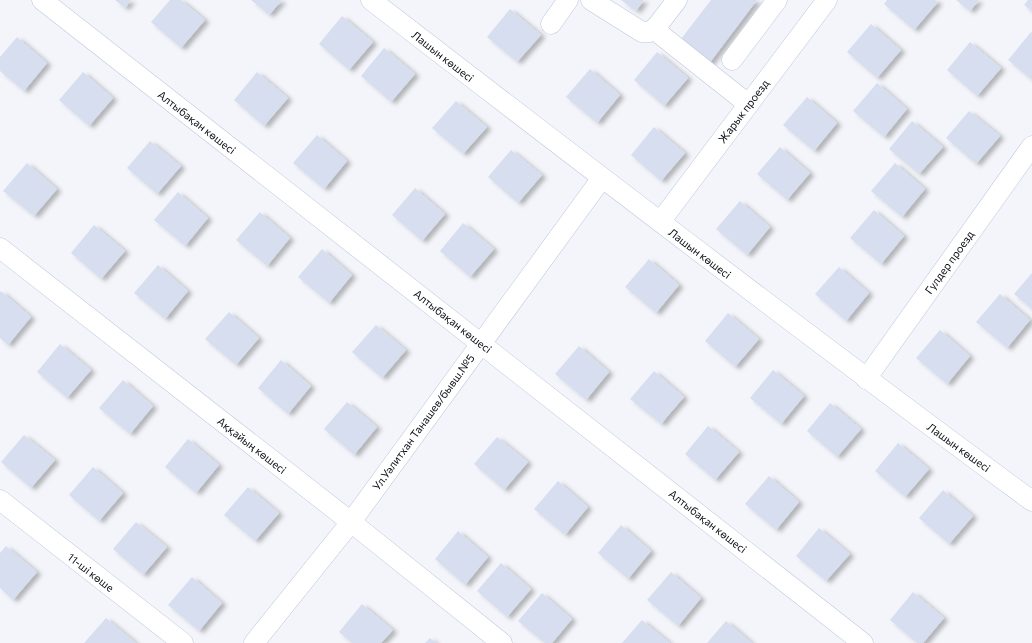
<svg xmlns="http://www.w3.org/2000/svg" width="1032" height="643" font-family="Commissioner,sans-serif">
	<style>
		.building { fill: #d6deef; filter: url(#shadow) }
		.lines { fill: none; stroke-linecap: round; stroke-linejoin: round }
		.minor-casing { stroke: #bcc6de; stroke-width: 21 }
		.minor { stroke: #fff; stroke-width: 20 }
		.labels { text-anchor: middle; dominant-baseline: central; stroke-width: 3; stroke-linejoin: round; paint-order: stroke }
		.street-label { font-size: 11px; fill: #080b13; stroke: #fff }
	</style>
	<defs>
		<filter id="shadow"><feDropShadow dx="4.5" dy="2.5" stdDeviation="2" flood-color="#0004"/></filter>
	</defs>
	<rect width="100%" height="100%" fill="#f3f5fa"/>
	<path class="building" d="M115 0H131L125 8Z
		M170 0H181L205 20 181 48 151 22Z
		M251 0H282L269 15Z
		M621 0H644L636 11Z
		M711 0H757L708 65 678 43Z
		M887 0H935L938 2 914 30 884 4Z
		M956 0H979L970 11Z
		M1028 0H1032V11L1024 5Z
		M510 9 541 35 517 62 487 37Z
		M342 16 373 42 349 70 319 44Z
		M871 24 901 50 877 78 847 52Z
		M1031 32 1032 33V80L1008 60Z
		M17 37 47 63 24 91 0 71V57Z
		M970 42 1001 68 977 96 947 70Z
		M384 48 415 74 391 102 361 76Z
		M657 52 688 78 664 106 634 80Z
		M590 69 620 95 597 123 566 97Z
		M83 72 113 98 89 126 59 100Z
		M257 72 288 98 264 126 234 100Z
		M877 83 907 109 884 137 853 111Z
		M807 97 837 123 814 151 783 125Z
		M456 101 487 127 463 154 432 128Z
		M969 111 1000 136 976 164 946 138Z
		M912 121 943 147 919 174 889 149Z
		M654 127 685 153 661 181 631 155Z
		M317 135 347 161 324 189 293 163Z
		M150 141 181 166 157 194 127 168Z
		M780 147 810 173 787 200 757 174Z
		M511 150 542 175 518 203 488 177Z
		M27 163 57 189 34 216 3 191Z
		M895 163 925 189 902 217 871 191Z
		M415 188 445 214 422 241 392 215Z
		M178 192 208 218 185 246 154 220Z
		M740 201 770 227 747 255 716 229Z
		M874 210 904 236 881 264 850 238Z
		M260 212 290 238 267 266 236 240Z
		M463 223 494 249 470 277 440 251Z
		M94 225 125 251 101 279 71 253Z
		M322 249 352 275 329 303 298 277Z
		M649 259 679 285 656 313 625 287Z
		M158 265 188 291 165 319 134 293Z
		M839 267 869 293 846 321 815 294Z
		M1032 273V309L1014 294Z
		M1 291 31 317 8 345 0 338V292Z
		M1000 294 1030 320 1007 348 976 322Z
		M229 312 259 338 236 365 205 339Z
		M728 313 759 339 735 367 705 341Z
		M376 325 406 350 382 378 352 352Z
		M940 330 970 356 947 384 916 358Z
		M60 344 91 370 67 398 37 372Z
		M579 346 609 372 586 400 555 374Z
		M281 360 311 386 288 414 258 388Z
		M773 370 804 396 781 424 750 398Z
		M654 371 684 397 661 424 630 399Z
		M123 380 153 406 130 434 99 408Z
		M347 402 377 427 354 455 324 429Z
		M830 403 861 429 837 457 807 431Z
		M708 426 739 452 715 480 685 454Z
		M24 435 55 460 31 488 1 462Z
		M497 437 528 462 504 490 474 464Z
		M188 439 219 465 196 493 165 467Z
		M898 443 929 469 905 497 875 471Z
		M93 467 123 493 99 521 69 495Z
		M769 476 799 502 776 530 745 504Z
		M558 481 588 507 565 535 534 509Z
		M248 487 279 513 255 541 224 515Z
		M943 490 973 516 949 544 919 518Z
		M136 522 167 547 143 575 113 549Z
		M621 525 651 551 628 579 598 553Z
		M819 528 850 554 826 581 796 556Z
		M458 531 488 557 465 585 435 559Z
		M6 546 37 572 13 600 0 588V553Z
		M501 563 531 589 507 617 477 591Z
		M671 572 701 598 678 626 647 600Z
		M192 577 222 603 199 631 168 605Z
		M913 592 944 618 923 643H917L890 620Z
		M542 593 572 619 552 643H545L518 621Z
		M362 604 393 630 381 643H352L339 632Z
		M106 618 136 643H84Z
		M642 620 670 643H622Z
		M726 621 752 643H707Z
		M430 638 436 643H425Z"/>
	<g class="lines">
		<g class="minor-casing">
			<path id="minor" d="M42 0 863 643
				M371 0C590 169 809 337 1032 501
				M591 0 642 32H650L657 26 677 0
				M551 24 568 0
				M657 26 661 35 748 104
				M732 60 777 0
				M660 222 827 0
				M0 248 351 522 502 643
				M866 379 1032 146
				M0 500 183 643
				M254 643 351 522 602 178"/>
		</g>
		<use href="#minor" class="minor"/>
	</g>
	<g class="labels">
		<g class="street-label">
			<text transform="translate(443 56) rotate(38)">Лашын көшесі</text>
			<text transform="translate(743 111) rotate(-53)">Жарык проезд</text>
			<text transform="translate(197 122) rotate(38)">Алтыбақан көшесі</text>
			<text transform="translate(700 253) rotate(37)">Лашын көшесі</text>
			<text transform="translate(949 262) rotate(-54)">Гулдер проезд</text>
			<text transform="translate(453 321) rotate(38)">Алтыбақан көшесі</text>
			<text transform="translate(423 422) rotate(-54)">Ул.Уәлитхан Танашев/бывш.№5</text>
			<text transform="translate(252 445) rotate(38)">Аққайың көшесі</text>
			<text transform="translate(959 447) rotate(36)">Лашын көшесі</text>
			<text transform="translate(708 521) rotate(38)">Алтыбақан көшесі</text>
			<text transform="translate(91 572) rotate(38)">11-ші көше</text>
		</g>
	</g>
</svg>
